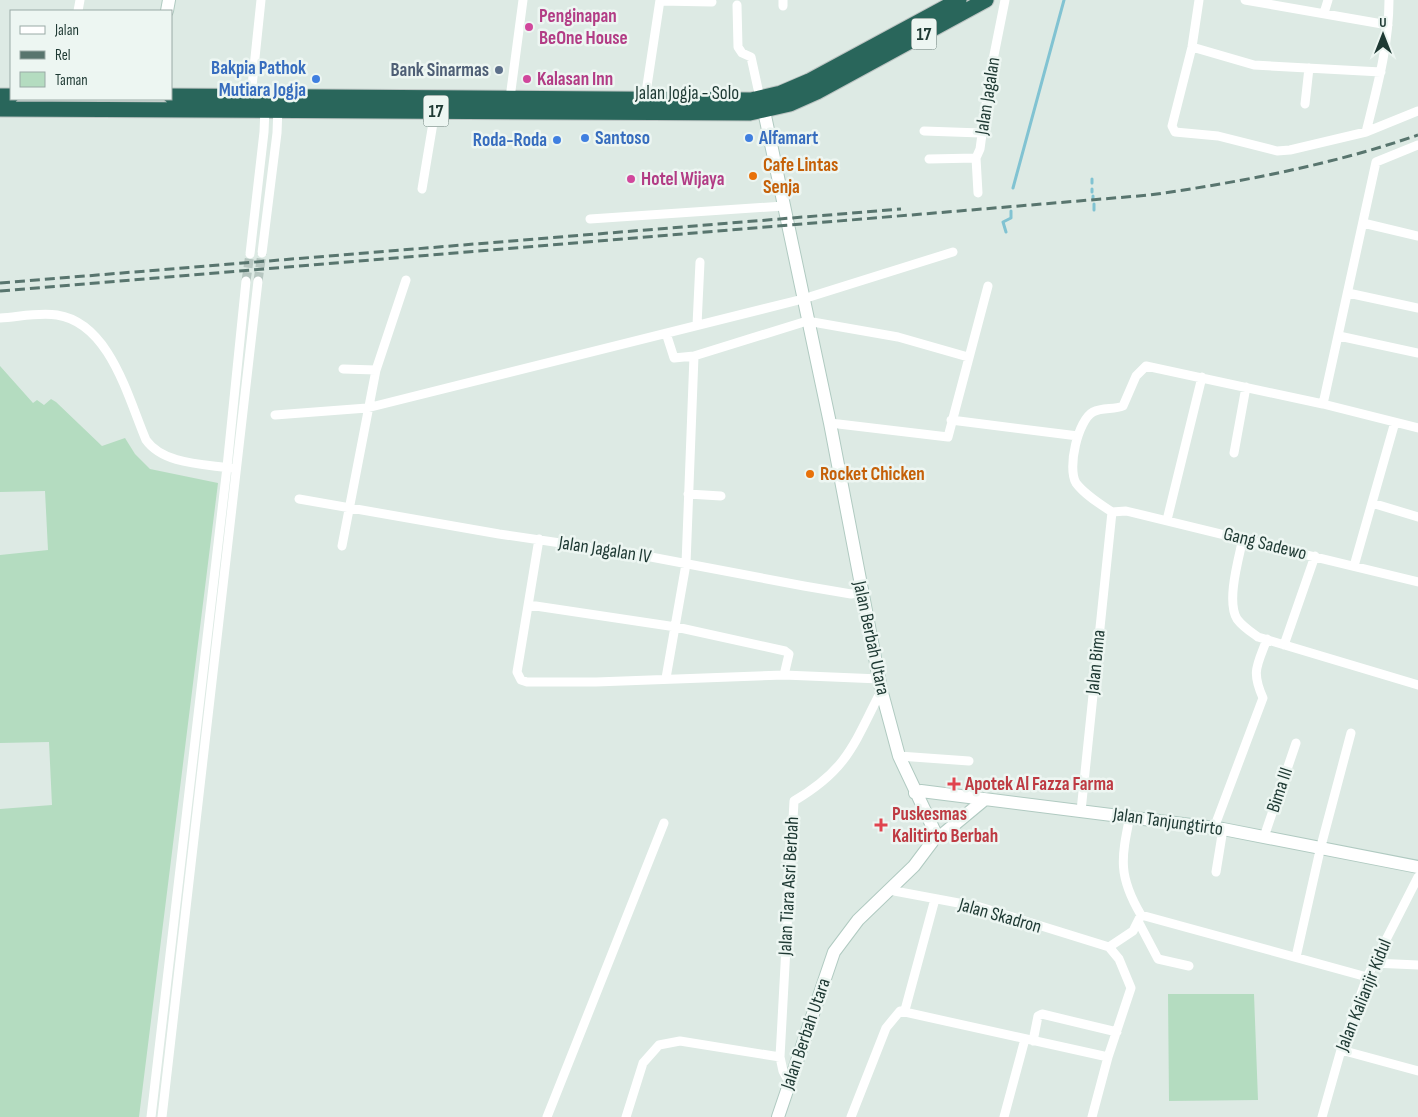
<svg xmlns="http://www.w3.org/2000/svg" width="1418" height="1117" font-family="'Sofia Sans Condensed',sans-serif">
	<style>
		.green { fill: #b4dcc0 }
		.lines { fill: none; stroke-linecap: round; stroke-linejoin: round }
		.stream { stroke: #81c3d2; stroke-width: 3 }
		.street-tunnel { stroke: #b7c7c1; stroke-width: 9; stroke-dasharray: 9 4.5; stroke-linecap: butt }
		.secondary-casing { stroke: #b0cac1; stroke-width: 14 }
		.highway-casing { stroke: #bcc4c2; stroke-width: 17 }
		.street { stroke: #fff; stroke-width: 9 }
		.secondary { stroke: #fff; stroke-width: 12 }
		.highway { stroke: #29665b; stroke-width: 15 }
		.rail { stroke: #58756e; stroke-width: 3; stroke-dasharray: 10 5; stroke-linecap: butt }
		.hotel-dot { fill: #d1479c; stroke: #edf6f2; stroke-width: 2 }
		.service-dot { fill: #5c6f8a; stroke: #edf6f2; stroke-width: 2 }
		.shop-dot { fill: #3f7fe0; stroke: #edf6f2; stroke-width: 2 }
		.food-dot { fill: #e8710a; stroke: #edf6f2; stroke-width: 2 }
		.health-dot { fill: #e0444e; stroke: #edf6f2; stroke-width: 2 }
		.labels { text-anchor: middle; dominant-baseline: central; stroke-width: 5; stroke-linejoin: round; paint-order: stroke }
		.shield { fill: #edf6f2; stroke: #5c726c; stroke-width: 1 }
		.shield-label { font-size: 18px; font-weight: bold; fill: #1e3933 }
		.hotel-label { font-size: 19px; font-weight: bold; fill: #b23c85; stroke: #edf6f2; text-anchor: start }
		.shop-label { font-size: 19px; font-weight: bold; fill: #366cbe; stroke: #edf6f2; text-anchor: end }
		.service-label { font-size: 19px; font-weight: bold; fill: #4e5e75; stroke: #edf6f2; text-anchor: end }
		.street-label { font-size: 19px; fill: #1e3933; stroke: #edf6f2 }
		.food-label { font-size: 19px; font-weight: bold; fill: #c56008; stroke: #edf6f2; text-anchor: start }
		.health-label { font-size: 19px; font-weight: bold; fill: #be3a42; stroke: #edf6f2; text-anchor: start }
	</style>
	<rect width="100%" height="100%" fill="#ddeae4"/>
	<path class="green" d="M0 366 33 403 37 400 44 405 51 399 56 402 102 446 125 438 135 454 150 469 218 483 139 1117H0V809L52 805 49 742 0 743V555L48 550 45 491 0 492Z
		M1168 994H1254L1258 1100 1169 1101Z"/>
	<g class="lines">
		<path class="stream" d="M1092 179V183
			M1013 188 1064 0
			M1092 189V192
			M1093 196V198
			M1094 204V210
			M1006 232 1003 222 1011 218V211"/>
		<path class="street-tunnel" d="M246 281 250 254
			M258 281 262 253"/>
		<g class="secondary-casing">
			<path id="secondary" d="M167 11 169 0
				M764 111 830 423 881 689 899 756 934 830 932 842 914 866 858 920 834 952 778 1117
				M915 793 921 791 1223 829 1418 867
				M934 836 943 834 984 800"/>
		</g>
		<g class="highway-casing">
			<path id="highway" d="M0 96H11
				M171 96 751 100 781 93 809 81 959 0
				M0 109 750 113 790 104 817 92 986 0"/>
		</g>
		<path class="street" d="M783 0V6
			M1199 0 1192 47 1172 126 1175 132 1218 136 1277 151 1290 150 1366 132 1418 111
			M1245 0 1388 25
			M660 1 712 2
			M737 5 738 47 742 53 751 57 760 98
			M78 11 80 0
			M1324 13 1328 0
			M1192 47 1254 65 1381 72
			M251 96 261 0
			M510 98 523 0
			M645 99 660 0
			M1305 104 1309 68
			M924 131 981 133
			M1366 132C1377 88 1389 45 1389 0
			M929 159 976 158
			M422 189 435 111
			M978 193 976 158 980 149 990 75 1005 0
			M590 219 784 206
			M1363 223 1418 236
			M262 253 277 133 278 107
			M250 254 264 132 265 108
			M1348 293 1418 308
			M0 318C18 317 39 312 57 315 110 323 128 398 146 440 163 464 202 464 230 468
			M697 325 700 262
			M666 333 674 358 694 356 807 321 898 337 968 357
			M1339 336 1418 353
			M343 369 376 370
			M1323 404 1376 162 1418 145
			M275 415 367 408 803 299 953 252
			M951 420 1078 436
			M830 423 948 437 988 286
			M1234 453 1246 387
			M688 494 721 496
			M299 499 499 534 635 554 804 586 851 594 861 592
			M1372 503 1418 517
			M1112 512C1100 504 1085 495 1076 483 1067 468 1078 420 1093 412 1103 407 1114 410 1123 406L1136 376 1146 366 1323 404 1418 428
			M1112 512 1126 511 1418 582
			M1167 520 1202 377
			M1243 538C1239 558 1226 601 1237 619 1243 627 1251 632 1258 637L1418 685
			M539 539 517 672 521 680 527 682H596L784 675 880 679
			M342 546 376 370 406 280
			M1354 566 1395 422
			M529 605 676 627 785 651 789 654 784 675
			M1284 645 1315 556
			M666 678 686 564 694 356
			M899 756 969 761
			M1081 811 1112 512
			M1214 828 1263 698C1251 671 1257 666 1267 639
			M1264 837 1296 743
			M1216 872 1223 829
			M889 890 980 907 1109 947
			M1141 915 1367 977
			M1138 921 1158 959 1189 966
			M1296 957 1321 846 1351 733
			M1373 963 1418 965
			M905 1010 935 899
			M1033 1041 1038 1016 1042 1014 1117 1032
			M1341 1050 1418 1071
			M789 1082 783 1071 780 1057 794 801C845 771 853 747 878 697L883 694
			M151 1117 227 467 246 281
			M162 1117 258 281
			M547 1117 664 823
			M626 1117 643 1063 659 1045 680 1041 780 1057
			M851 1117 886 1028 900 1011 1108 1057
			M1004 1117 1025 1039
			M1092 1117 1108 1057 1131 988 1119 959 1109 947 1133 931 1141 915C1118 876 1121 859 1130 816
			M1322 1117 1341 1050 1367 977 1418 877"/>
		<use href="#secondary" class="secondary"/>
		<use href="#highway" class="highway"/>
		<path class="rail" d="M0 283 901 209
			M0 291 1150 195C1241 182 1331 165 1418 135"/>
	</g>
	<g class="hotel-dot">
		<circle cx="529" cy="27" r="5"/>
		<circle cx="527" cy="79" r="5"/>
		<circle cx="631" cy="179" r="5"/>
	</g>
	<circle class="service-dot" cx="499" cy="70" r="5"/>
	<g class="shop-dot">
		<circle cx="316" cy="79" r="5"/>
		<circle cx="585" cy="138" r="5"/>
		<circle cx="749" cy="138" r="5"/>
		<circle cx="557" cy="140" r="5"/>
	</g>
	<g class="food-dot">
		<circle cx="753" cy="176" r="5"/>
		<circle cx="810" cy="474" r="5"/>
	</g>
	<g class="health-dot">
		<path d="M951.5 776.5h5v5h5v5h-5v5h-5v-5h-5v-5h5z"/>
		<path d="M878.5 817.5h5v5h5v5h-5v5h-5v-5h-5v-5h5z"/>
	</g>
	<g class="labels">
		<g class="shield">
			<rect x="911.5" y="18.5" width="25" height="31" rx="4"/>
			<rect x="423.5" y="95.5" width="25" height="31" rx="4"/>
		</g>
		<g class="shield-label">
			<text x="924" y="34">17</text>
			<text x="436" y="111">17</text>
		</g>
		<g class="hotel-label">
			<text x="539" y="16">Penginapan<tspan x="539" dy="22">BeOne House</tspan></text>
			<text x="537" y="79">Kalasan Inn</text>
			<text x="641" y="179">Hotel Wijaya</text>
		</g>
		<g class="shop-label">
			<text x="306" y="68">Bakpia Pathok<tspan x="306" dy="22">Mutiara Jogja</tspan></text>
			<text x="595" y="138" text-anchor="start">Santoso</text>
			<text x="759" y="138" text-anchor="start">Alfamart</text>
			<text x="547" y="140">Roda-Roda</text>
		</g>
		<g class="service-label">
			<text x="489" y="70">Bank Sinarmas</text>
		</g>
		<g class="street-label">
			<text x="687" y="93">Jalan Jogja - Solo</text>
			<text transform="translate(988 96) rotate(-81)">Jalan Jagalan</text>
			<text transform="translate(1265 544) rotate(14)">Gang Sadewo</text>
			<text transform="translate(605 550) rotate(9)">Jalan Jagalan IV</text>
			<text transform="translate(871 638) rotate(78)">Jalan Berbah Utara</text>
			<text transform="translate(1096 662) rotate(-84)">Jalan Bima</text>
			<text transform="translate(1280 790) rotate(-72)">Bima III</text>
			<text transform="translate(1168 822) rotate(8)">Jalan Tanjungtirto</text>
			<text transform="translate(789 886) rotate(-87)">Jalan Tiara Asri Berbah</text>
			<text transform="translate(1000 916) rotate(16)">Jalan Skadron</text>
			<text transform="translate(1364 995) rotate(-68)">Jalan Kalianjir Kidul</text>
			<text transform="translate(806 1034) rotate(-71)">Jalan Berbah Utara</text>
		</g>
		<g class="food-label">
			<text x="763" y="165">Cafe Lintas<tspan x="763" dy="22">Senja</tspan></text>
			<text x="820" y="474">Rocket Chicken</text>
		</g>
		<g class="health-label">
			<text x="965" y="784">Apotek Al Fazza Farma</text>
			<text x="892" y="814">Puskesmas<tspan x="892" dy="22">Kalitirto Berbah</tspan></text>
		</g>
	</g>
	<rect x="10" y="10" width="162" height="90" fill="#edf6f2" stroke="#9aaaa6"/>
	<rect x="20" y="26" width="25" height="8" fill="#ffffff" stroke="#9aaaa6"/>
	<text x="55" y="35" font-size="15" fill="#1e3933">Jalan</text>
	<rect x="20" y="51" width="25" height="8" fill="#58756e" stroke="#9aaaa6"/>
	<text x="55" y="60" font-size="15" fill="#1e3933">Rel</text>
	<rect x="20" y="72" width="25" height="15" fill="#b4dcc0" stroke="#9aaaa6"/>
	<text x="55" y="85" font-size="15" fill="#1e3933">Taman</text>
	<g transform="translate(1383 35)" stroke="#edf6f2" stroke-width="4" paint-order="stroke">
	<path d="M0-4L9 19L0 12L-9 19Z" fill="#1e3933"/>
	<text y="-8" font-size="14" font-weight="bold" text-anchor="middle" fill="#1e3933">U</text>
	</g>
</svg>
